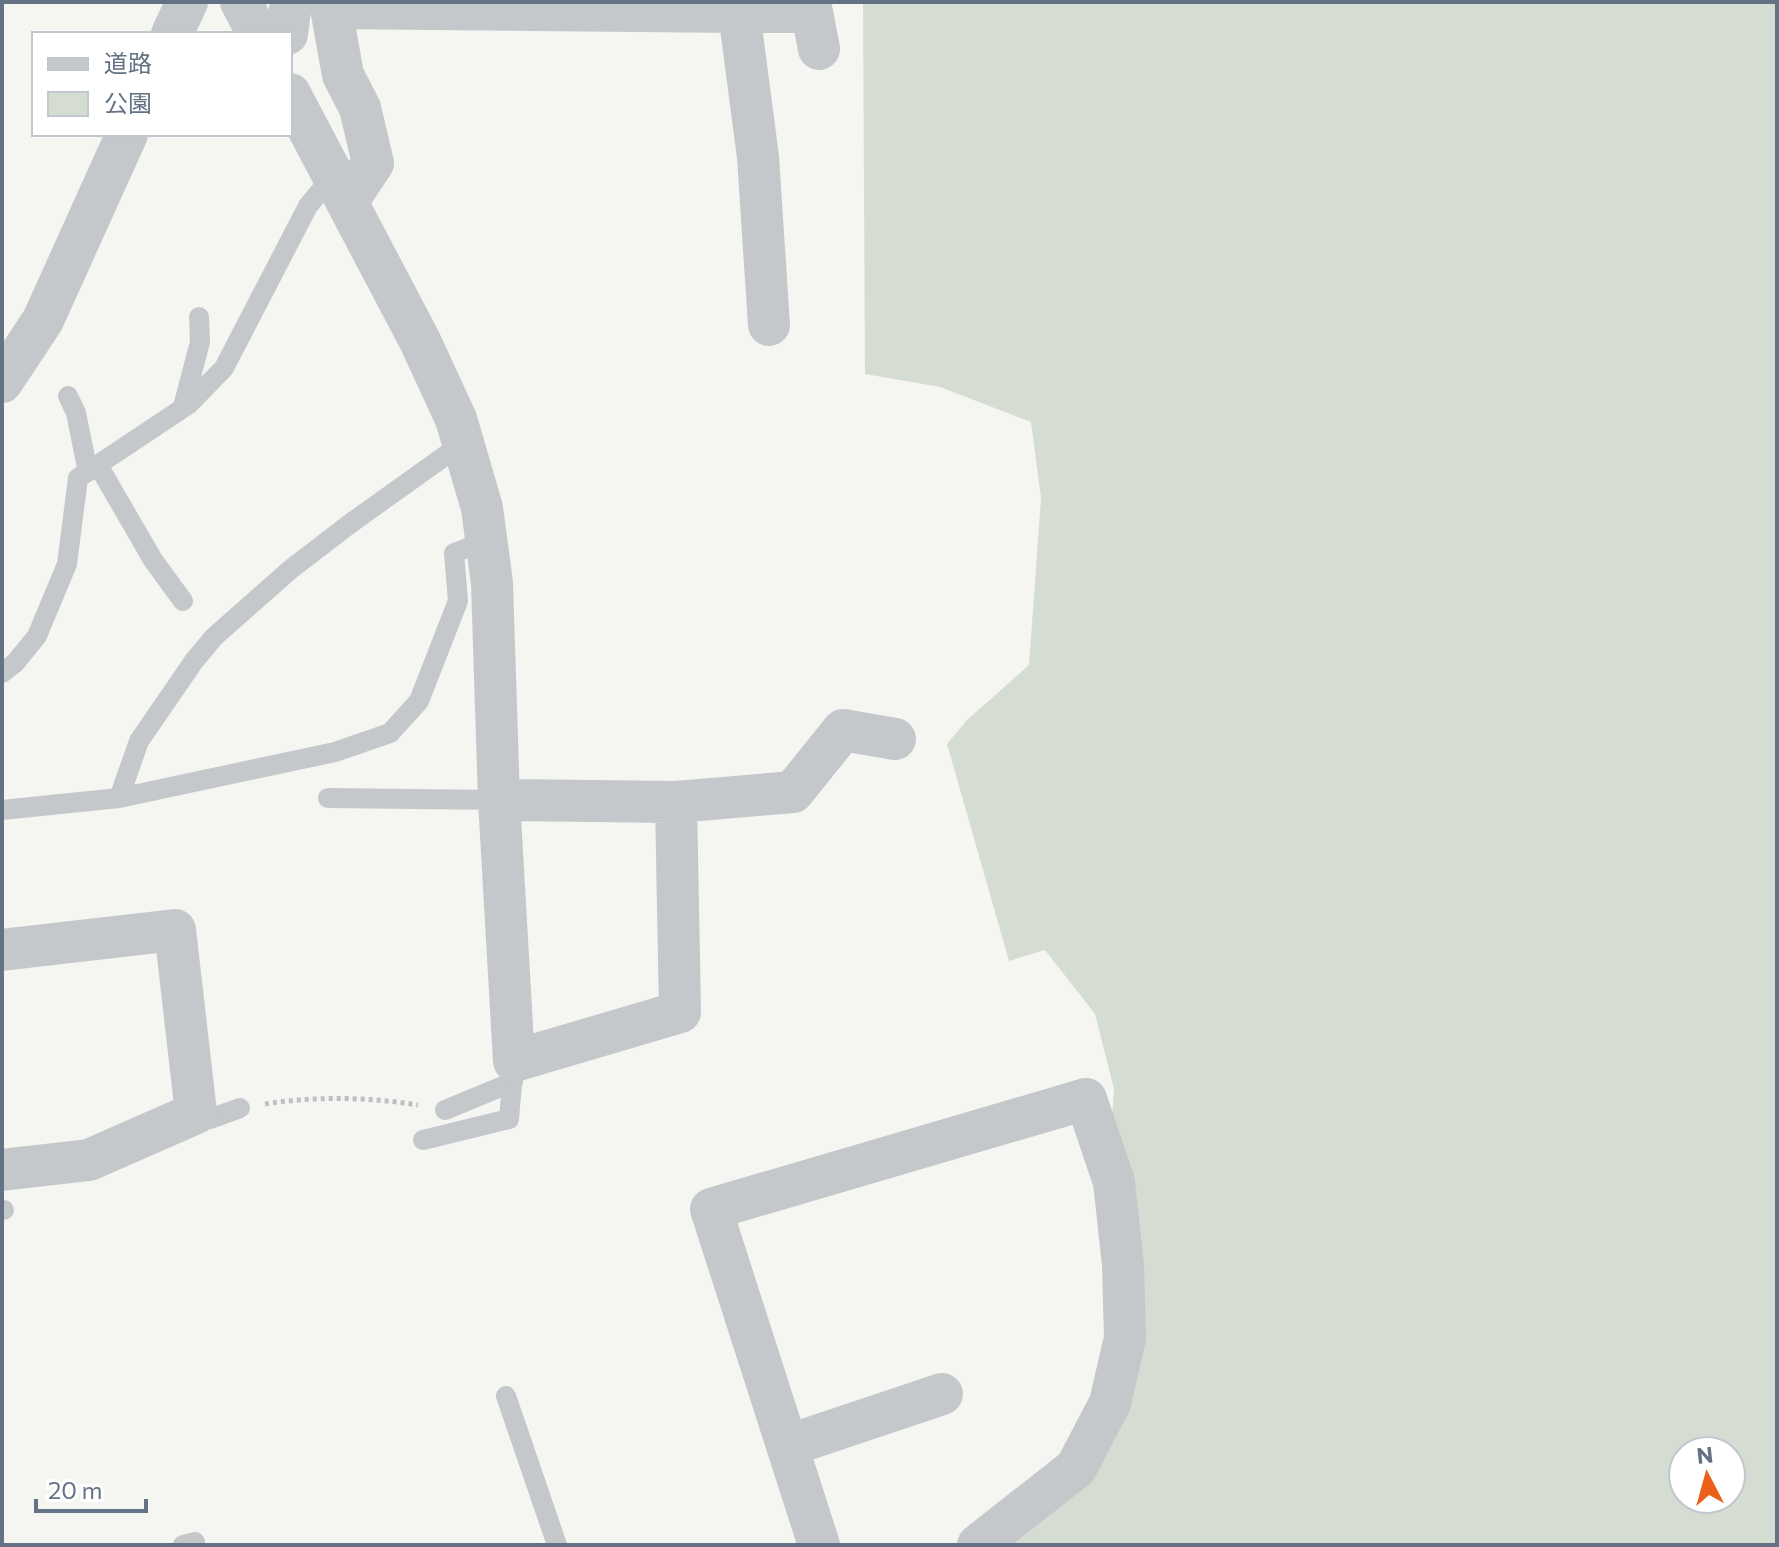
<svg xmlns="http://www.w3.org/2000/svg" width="1779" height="1547" font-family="Commissioner,'Noto Sans JP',sans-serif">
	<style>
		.green { fill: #d5ddd2; fill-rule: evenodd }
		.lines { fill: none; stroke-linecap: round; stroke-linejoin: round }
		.path { stroke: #bebfc2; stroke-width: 5; stroke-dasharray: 4 4; stroke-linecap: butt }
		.lane { stroke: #c5c8cb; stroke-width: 20 }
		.street { stroke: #c5c8cb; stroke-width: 42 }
	</style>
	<rect width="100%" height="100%" fill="#f5f5f1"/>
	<path class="green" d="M863 2H1777V1545H994L1117 1402 1111 1134 1114 1089 1095 1014 1045 950 1009 961 947 744 967 720 1029 665 1041 498 1031 422 940 387 865 374ZM1683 1451H1731V1499H1683Z"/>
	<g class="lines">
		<path class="path" d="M265 1104C316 1096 367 1097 418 1105"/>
		<path class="lane" d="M68 396 76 413 88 472
			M183 407 200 342 199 317
			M98 465 153 560 183 601
			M2 673 15 663 37 636 67 564 78 478 189 404 224 368 308 206 333 176
			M119 798 139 741 194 661 214 637 291 569 351 523 463 443
			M328 798 499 800
			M2 810 119 798 335 752 390 733 419 701 458 601 454 553 486 541
			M445 1110 513 1082
			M196 1113 210 1119 240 1108
			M423 1140 509 1119 514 1061
			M2 1210H4
			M506 1396 557 1545
			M183 1545 195 1542"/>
		<path class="street" d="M241 2 258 34
			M332 2 331 8 343 75 360 108 373 163 347 202
			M331 8 739 12 758 157 769 325
			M739 12H812L819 49
			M172 34 187 2
			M287 34 291 2
			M290 94 420 341 456 419 482 508 492 583 499 800 514 1061 680 1012 676 802
			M2 382 43 320 127 134
			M499 800 676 802 793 792 843 730 895 739
			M2 950 175 930 196 1113 89 1160 2 1170
			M787 1446 942 1394
			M819 1545 711 1209 1086 1099 1114 1182 1123 1265 1125 1338 1110 1403 1076 1468 978 1545"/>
	</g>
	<rect width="1779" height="1547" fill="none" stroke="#637284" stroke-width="8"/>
	<rect x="32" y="32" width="260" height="104" fill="#ffffff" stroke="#c1c7ce" stroke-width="2"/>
	<rect x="48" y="58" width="40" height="12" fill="#c5c8cb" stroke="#c1c7ce" stroke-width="2"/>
	<text x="104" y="72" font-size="24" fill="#637284">道路</text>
	<rect x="48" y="92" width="40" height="24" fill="#d5ddd2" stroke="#c1c7ce" stroke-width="2"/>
	<text x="104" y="112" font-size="24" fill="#637284">公園</text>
	<g transform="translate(1707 1475) rotate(354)"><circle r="38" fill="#ffffff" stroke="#c1c7ce" stroke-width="2"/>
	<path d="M0-6L14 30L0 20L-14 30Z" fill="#ec5f1b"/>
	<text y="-12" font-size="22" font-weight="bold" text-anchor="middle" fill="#637284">N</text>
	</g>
	<path d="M36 1499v12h110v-12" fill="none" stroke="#637284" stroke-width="4"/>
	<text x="48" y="1499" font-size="24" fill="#637284" stroke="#ffffff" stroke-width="6" paint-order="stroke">20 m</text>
</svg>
